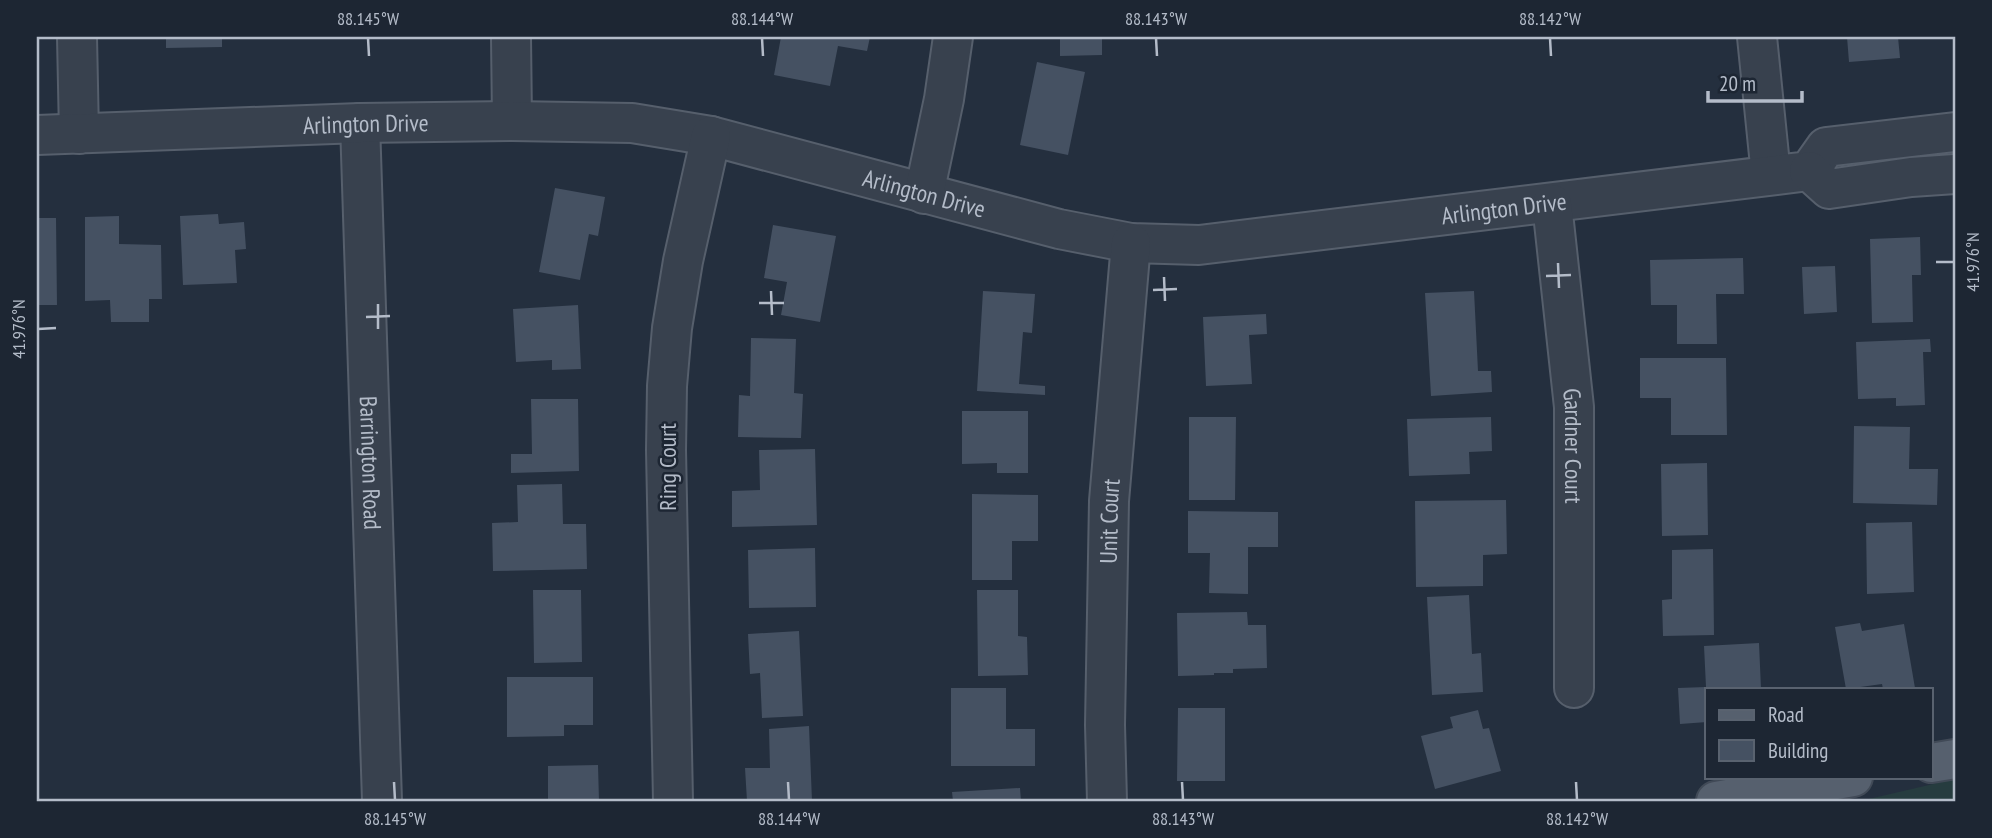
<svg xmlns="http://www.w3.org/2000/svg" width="1992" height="838" font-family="'PT Sans Narrow',sans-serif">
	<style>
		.green { fill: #263c3f }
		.building { fill: #455162 }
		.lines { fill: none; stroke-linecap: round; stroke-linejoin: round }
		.minor-casing { stroke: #565f6c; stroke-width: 42 }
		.major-casing { stroke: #414a57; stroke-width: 42 }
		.minor { stroke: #38414e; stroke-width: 38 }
		.major { stroke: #56606e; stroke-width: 38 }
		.ticks { fill: none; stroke: #b4bcc9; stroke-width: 2.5 }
		.labels { text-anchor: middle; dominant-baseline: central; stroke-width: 5; stroke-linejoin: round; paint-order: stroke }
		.street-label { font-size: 24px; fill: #b4bcc9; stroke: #1d2633 }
		.neatline { fill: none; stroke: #b4bcc9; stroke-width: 2.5 }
		.ticks-label { font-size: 18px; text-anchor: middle; fill: #b4bcc9 }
	</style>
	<rect width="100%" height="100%" fill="#242f3e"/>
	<path class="green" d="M1955 779V800L1860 801Z"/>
	<path class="building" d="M166 37H222V47L166 48Z
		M781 37H870L867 51 838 46 830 86 774 75Z
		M1060 37H1102V55L1060 56Z
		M1847 37H1898L1900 58 1849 62Z
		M1037 62 1085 72 1068 155 1020 145Z
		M555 188 605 197 598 236 589 234 580 280 539 272Z
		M218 214 219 224 244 222 246 249 235 250 237 283 183 285 180 216Z
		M119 216V244L161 245 162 299H149V322H111L110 300 85 301V217Z
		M37 218H56L57 305H37Z
		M773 225 836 236 820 322 781 315 787 282 764 278Z
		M1920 237 1921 275H1912L1913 322 1872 323 1870 239Z
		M1743 258 1744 294H1716L1717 344H1677V305H1651L1650 260Z
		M1835 266 1837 312 1804 314 1802 267Z
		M983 291 1035 294 1032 333 1023 332 1019 384 1045 386V395L977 391Z
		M1474 291 1478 371H1491L1492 392 1431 396 1425 293Z
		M578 305 581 369 552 370V360L516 362 513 309Z
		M1266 314 1267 334 1249 335 1252 384 1206 386 1203 317Z
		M751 338 796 339 794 393 803 394 801 438 738 437 739 395 750 396Z
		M1930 339 1931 352H1923L1925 405 1896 406V398L1858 399 1856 342Z
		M1640 358H1726L1727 435H1671V398H1640Z
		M531 399H578L579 471 511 473V454H532Z
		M962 411H1028V473H997V463L962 464Z
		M1189 417H1236L1235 500H1189Z
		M1491 417 1492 451 1469 452 1470 474 1409 476 1407 419Z
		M1854 426 1910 427 1909 469H1938L1937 505 1853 503Z
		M815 449 817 525 732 527V491L760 490 759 450Z
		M1707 463 1708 535 1662 536 1661 464Z
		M562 484 563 524H586L587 569 493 571 492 523 518 522 517 485Z
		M972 494 1038 495V541H1012V580H972Z
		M1506 500 1507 554 1483 555V586L1416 587 1415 501Z
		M1188 511 1278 512V547H1248V594L1209 593 1210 553H1188Z
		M1912 522 1914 592 1867 594 1866 523Z
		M815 548 816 607 749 608 748 550Z
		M1713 549 1714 635 1663 636 1662 600 1672 599V550Z
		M533 590H581L582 662 534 663Z
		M977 590H1018V636L1027 637 1028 675 978 676Z
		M1469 595 1472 654 1481 653 1483 692 1432 695 1427 597Z
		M1247 612 1248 625H1266L1267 668 1233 669V673H1214V675L1178 676 1177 613Z
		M1860 623 1862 631 1904 624 1915 688 1883 689 1882 684 1846 689 1835 627Z
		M799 631 803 716 762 718 760 673 750 674 748 634Z
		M1759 643 1761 689H1707V722L1680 724 1678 688 1706 687 1704 646Z
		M507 677H593V725H564V736L507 737Z
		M951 688H1006V729H1035V766H951Z
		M1178 708H1225V781H1177Z
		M1478 710 1483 729 1489 728 1501 771 1435 789 1421 736 1453 728 1450 717Z
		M809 726 812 801H747L745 768H770L769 729Z
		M598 765 599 801H548V766Z
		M1020 788 1021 801H953L952 792Z"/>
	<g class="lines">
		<g class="minor-casing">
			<g id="minor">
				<path d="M77 37 79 134"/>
				<path d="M511 37 512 121"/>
				<path d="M1757 37 1771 175"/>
				<path id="s1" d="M360 123 382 801"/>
				<path id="s2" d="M37 135 360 123 512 121 632 123 711 136 1059 229 1131 243 1199 245 1809 171 1826 147 1955 132"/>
				<path d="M1809 171 1829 189 1911 177 1955 174"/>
				<path d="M924 194 944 99 953 37"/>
				<path id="s3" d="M1552 204 1574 407V688"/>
				<path d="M673 801 666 450 667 386 672 328 683 261 711 136"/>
				<path id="s4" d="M1107 801 1105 725 1109 501 1131 243"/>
			</g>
		</g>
		<g class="major-casing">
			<path id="major" d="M1931 763 1955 759
				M1716 801 1853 777"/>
		</g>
		<use href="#minor" class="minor"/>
		<use href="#major" class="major"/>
	</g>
	<path class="ticks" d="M368 38 369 56M762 38 763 56M1156 38 1157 56M1550 38 1551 56M1936 262H1954M1558 263 1559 288M1546 276 1571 275M1164 277 1165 301M1153 290 1177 289M771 291 772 315M759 303H784M378 304V329M366 317 390 316M38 329 56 328M394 782 395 800M788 782 789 800M1182 782 1183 800M1576 782 1577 800"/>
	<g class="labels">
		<g class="street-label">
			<text stroke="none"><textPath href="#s2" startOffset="329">Arlington Drive</textPath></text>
			<text stroke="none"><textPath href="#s2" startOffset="896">Arlington Drive</textPath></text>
			<text stroke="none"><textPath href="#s2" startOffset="1484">Arlington Drive</textPath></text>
			<text stroke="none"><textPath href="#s3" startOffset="243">Gardner Court</textPath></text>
			<text stroke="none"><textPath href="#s1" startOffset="340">Barrington Road</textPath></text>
			<text transform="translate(667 467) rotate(-90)">Ring Court</text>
			<text stroke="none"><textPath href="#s4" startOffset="280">Unit Court</textPath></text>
		</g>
	</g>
	<rect width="1992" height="838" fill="none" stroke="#1d2633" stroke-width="77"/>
	<rect x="1705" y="688" width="228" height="91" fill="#1d2633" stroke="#59626f" stroke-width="2"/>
	<rect x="1719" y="710" width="35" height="10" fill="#56606e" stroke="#59626f" stroke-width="2"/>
	<text x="1768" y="722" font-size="21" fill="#b4bcc9">Road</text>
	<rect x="1719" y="740" width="35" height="21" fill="#455162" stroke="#59626f" stroke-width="2"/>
	<text x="1768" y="758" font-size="21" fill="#b4bcc9">Building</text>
	<path d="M1708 91v10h94v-10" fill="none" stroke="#b4bcc9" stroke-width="3.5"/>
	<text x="1719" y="91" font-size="21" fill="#b4bcc9" stroke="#1d2633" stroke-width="5" paint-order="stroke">20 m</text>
	<rect x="38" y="38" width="1916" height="762" class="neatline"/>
	<g class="ticks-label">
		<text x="368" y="25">88.145°W</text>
		<text x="762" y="25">88.144°W</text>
		<text x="1156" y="25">88.143°W</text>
		<text x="1550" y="25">88.142°W</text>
		<text transform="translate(1973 262) rotate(-90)" y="6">41.976°N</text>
		<text transform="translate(19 329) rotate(-90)" y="6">41.976°N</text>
		<text x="395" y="825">88.145°W</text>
		<text x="789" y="825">88.144°W</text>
		<text x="1183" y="825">88.143°W</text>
		<text x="1577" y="825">88.142°W</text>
	</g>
</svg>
